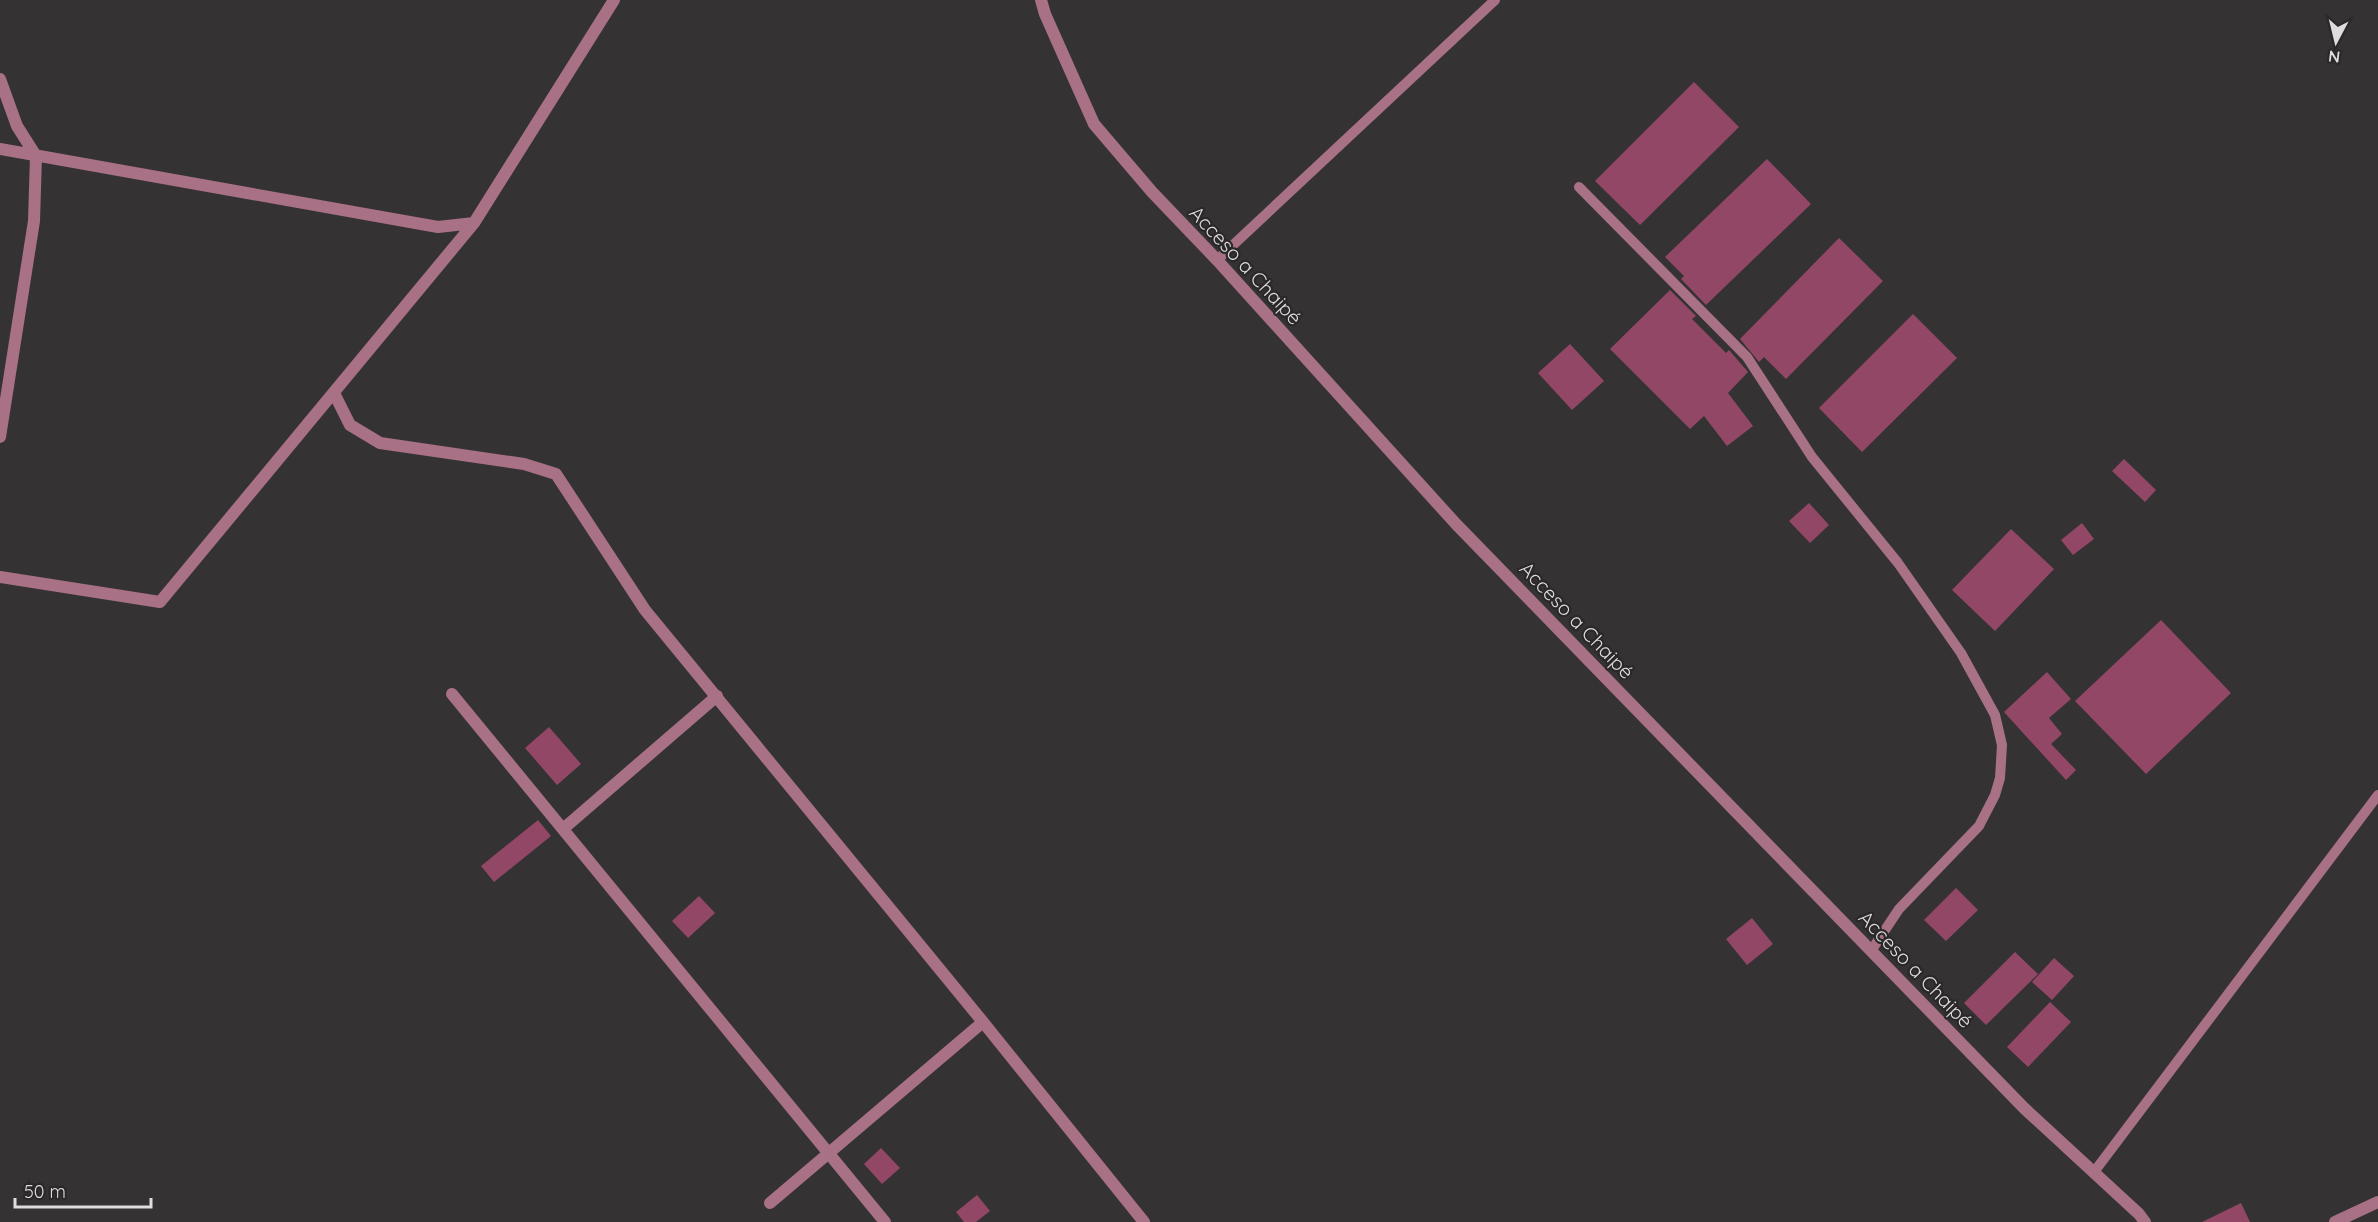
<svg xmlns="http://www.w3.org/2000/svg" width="2378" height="1222" font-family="Quicksand,sans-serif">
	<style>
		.building { fill: #934767 }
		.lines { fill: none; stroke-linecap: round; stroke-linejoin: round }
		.service { stroke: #a97186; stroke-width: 10 }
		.minor { stroke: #a97186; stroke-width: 12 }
		.labels { text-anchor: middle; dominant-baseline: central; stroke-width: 4.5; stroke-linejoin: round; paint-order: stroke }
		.street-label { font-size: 20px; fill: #dfdcdd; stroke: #2b2829 }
	</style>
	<rect width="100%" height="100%" fill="#353233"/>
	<path class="building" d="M1694 82 1739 127 1640 225 1595 181Z
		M1767 159 1811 204 1706 305 1681 279 1684 276 1665 257Z
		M1839 238 1883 281 1786 379 1764 357 1759 362 1740 339Z
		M1670 290 1696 316 1692 319 1726 353 1729 350 1748 372 1728 393 1753 426 1727 446 1704 416 1690 429 1610 349Z
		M1913 314 1957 358 1862 452 1819 408Z
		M1570 344 1604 381 1572 410 1538 373Z
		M2124 459 2156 490 2145 502 2112 471Z
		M1809 503 1829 525 1810 543 1789 521Z
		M2082 523 2094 539 2073 555 2061 540Z
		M2011 529 2054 569 1995 631 1952 590Z
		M2161 620 2231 693 2146 774 2075 701Z
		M2047 672 2071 699 2049 718 2062 734 2051 744 2076 770 2066 780 2004 712Z
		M549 727 581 764 557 785 525 748Z
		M538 820 551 836 494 882 481 866Z
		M1956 888 1978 910 1946 941 1924 920Z
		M699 896 715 913 688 938 672 921Z
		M1752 918 1773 944 1747 965 1726 939Z
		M2015 952 2038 974 1986 1025 1964 1003Z
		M2054 958 2074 976 2052 1000 2032 982Z
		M2050 1002 2071 1022 2028 1067 2007 1047Z
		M881 1148 900 1168 882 1184 864 1164Z
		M977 1195 990 1211 976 1222H964L956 1212Z
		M2241 1203 2250 1222H2202Z"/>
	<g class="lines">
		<path class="service" d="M1579 187 1747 357 1812 457 1898 563 1961 653 1995 715 2002 745 2000 778 1995 795 1979 826 1899 909 1871 951
			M1217 260 1495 0
			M2094 1172 2378 795"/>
		<path class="minor" d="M1041 0 1045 14 1094 124 1152 192 1217 260 1456 524 2024 1108 2139 1214 2145 1222
			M0 79 17 126 36 156 34 221 0 437
			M0 149 438 227 474 223
			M334 393 350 425 380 443 524 464 556 474 645 610 983 1022 1144 1222
			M0 577 160 602 474 223 614 0
			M452 694 885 1222
			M563 829 717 696
			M770 1203 983 1022
			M2335 1222 2378 1202"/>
	</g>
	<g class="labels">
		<g class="street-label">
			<text transform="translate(1246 265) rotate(47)">Acceso a Chaipé</text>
			<text transform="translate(1577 620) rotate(46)">Acceso a Chaipé</text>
			<text transform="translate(1916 969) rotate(46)">Acceso a Chaipé</text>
		</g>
	</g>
	<g transform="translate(2336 42) rotate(187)" stroke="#2b2829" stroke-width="4.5" paint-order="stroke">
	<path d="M0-4.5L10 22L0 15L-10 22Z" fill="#dfdcdd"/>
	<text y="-9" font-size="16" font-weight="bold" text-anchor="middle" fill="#dfdcdd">N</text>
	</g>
	<path d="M15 1198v9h136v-9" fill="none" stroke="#dfdcdd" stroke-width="3"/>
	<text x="24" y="1198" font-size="18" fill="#dfdcdd" stroke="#2b2829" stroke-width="4.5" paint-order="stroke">50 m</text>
</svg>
